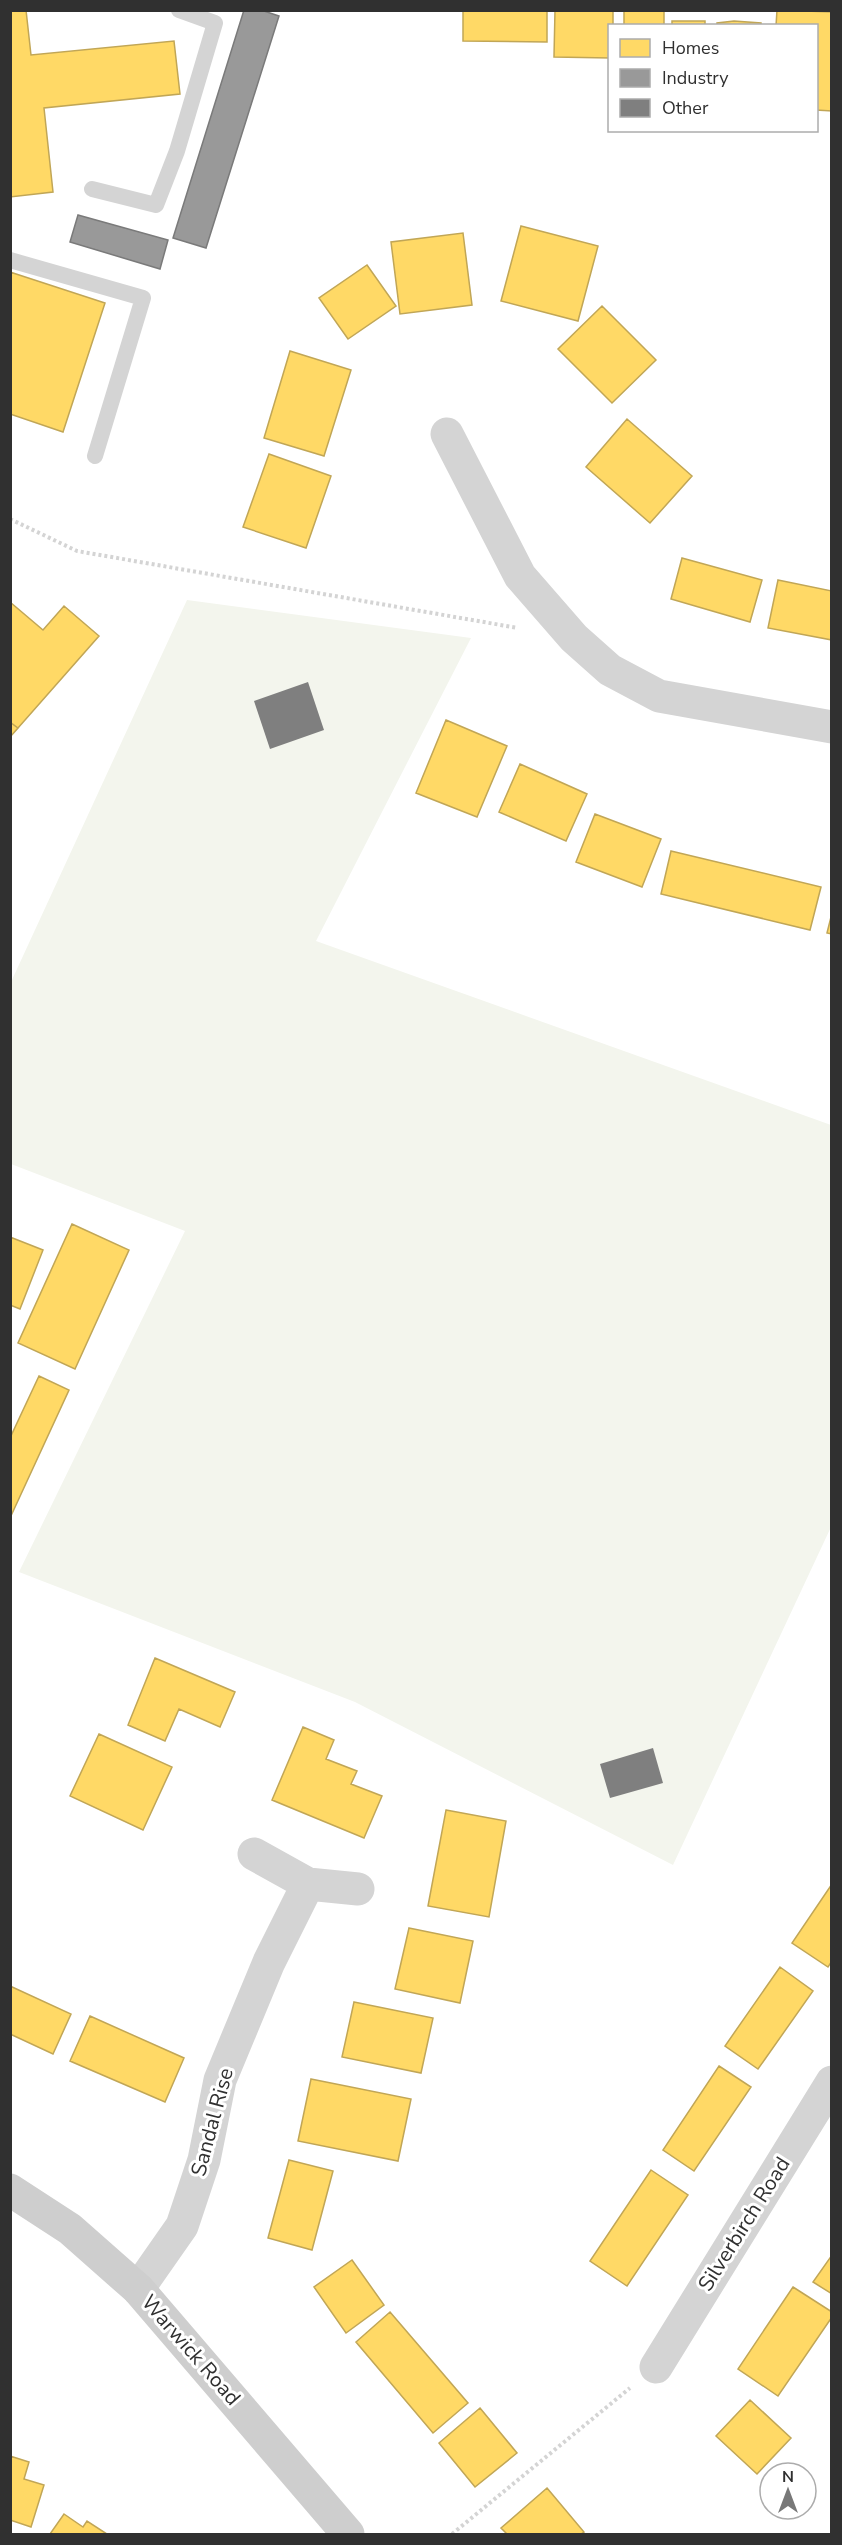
<svg xmlns="http://www.w3.org/2000/svg" width="842" height="2545" font-family="'Nunito Sans',sans-serif">
	<style>
		.green { fill: #f3f5ed }
		.homes { fill: #ffd966; stroke: #c1a656; stroke-width: 1.5 }
		.industry { fill: #999; stroke: #7a7a7a; stroke-width: 1.5 }
		.building { fill: #7f7f7f }
		.lines { fill: none; stroke-linecap: round; stroke-linejoin: round }
		.path { stroke: #d4d4d4; stroke-width: 4; stroke-dasharray: 3 3; stroke-linecap: butt }
		.lane { stroke: #d4d4d4; stroke-width: 16 }
		.street { stroke: #d4d4d4; stroke-width: 33 }
		.secondary { stroke: #cecece; stroke-width: 33 }
		.labels { text-anchor: middle; dominant-baseline: central; stroke-width: 6; stroke-linejoin: round; paint-order: stroke }
		.street-label { font-size: 21px; fill: #303030; stroke: #fff }
	</style>
	<rect width="100%" height="100%" fill="#fff"/>
	<path class="green" d="M187 600 471 638 316 941 831 1125V1527L673 1865 355 1702 19 1572 185 1231 11 1164V982Z"/>
	<path class="homes" d="M10 10H26L31 55 174 41 180 94 44 108 53 192 10 197Z
		M463 10H547V42L463 41Z
		M555 10H613V26H610V58L554 57Z
		M624 10H664V26H624Z
		M777 10 832 12V111L816 110V26H776Z
		M672 21H705V26H672Z
		M734 21 761 23V26H717V23Z
		M521 226 598 246 578 321 501 301Z
		M463 233 472 305 400 314 391 242Z
		M367 265 396 306 348 339 319 298Z
		M10 272 105 303 63 432 10 414Z
		M602 306 656 360 612 403 558 349Z
		M290 351 351 370 324 456 264 438Z
		M627 419 692 476 650 523 586 467Z
		M269 454 331 476 306 548 243 527Z
		M682 558 762 580 750 622 671 599Z
		M778 580 832 591V640L768 628Z
		M10 602 43 630 64 606 99 636 18 728 10 722Z
		M446 720 507 746 477 817 416 793Z
		M10 722 18 728 10 737Z
		M520 764 587 794 566 841 499 812Z
		M595 814 661 839 642 887 576 862Z
		M671 851 821 887 810 930 661 894Z
		M832 913V934L827 933Z
		M72 1224 129 1250 75 1369 18 1343Z
		M10 1237 43 1250 20 1309 10 1305Z
		M39 1376 69 1390 10 1518V1438Z
		M155 1658 235 1692 220 1727 179 1709 165 1741 128 1725Z
		M303 1727 334 1740 326 1759 357 1771 351 1784 382 1796 364 1838 272 1800Z
		M99 1734 172 1767 143 1830 70 1796Z
		M446 1810 506 1821 489 1917 428 1906Z
		M832 1884V1961L828 1967 792 1943Z
		M409 1928 473 1941 460 2003 395 1989Z
		M780 1967 813 1991 758 2069 725 2046Z
		M10 1986 71 2014 53 2054 10 2034Z
		M354 2002 433 2018 421 2073 342 2057Z
		M90 2016 184 2058 165 2102 70 2061Z
		M719 2066 751 2087 694 2171 663 2150Z
		M311 2079 411 2099 398 2161 298 2141Z
		M289 2160 333 2171 312 2250 268 2238Z
		M651 2170 688 2195 627 2286 590 2261Z
		M832 2255V2294L813 2282Z
		M352 2260 384 2305 346 2333 314 2287Z
		M793 2287 832 2312V2317L778 2396 738 2369Z
		M390 2312 468 2403 433 2433 356 2342Z
		M750 2400 791 2438 757 2474 716 2436Z
		M480 2408 517 2453 475 2487 439 2443Z
		M10 2456 29 2462 24 2479 44 2485 31 2527 10 2520Z
		M547 2488 584 2532 581 2534H507L501 2528Z
		M64 2514 83 2527 87 2521 107 2534H50Z"/>
	<path class="industry" d="M244 10H261L279 16 206 248 173 238Z
		M78 215 168 240 160 269 70 242Z"/>
	<path class="building" d="M308 682 324 730 270 749 254 701Z
		M653 1748 663 1783 610 1798 600 1764Z"/>
	<g class="lines">
		<path class="path" d="M10 519 77 551 518 628
			M452 2534 630 2388"/>
		<path class="lane" d="M92 189 156 205 177 151 215 23 179 10
			M10 260 143 298 95 456"/>
		<path class="street" d="M447 434 520 576 574 638 610 670 659 696 832 727
			M254 1854 308 1884 358 1889
			M138 2289 182 2226 204 2160 220 2080 269 1962 308 1884
			M656 2367 832 2082"/>
		<path class="secondary" d="M10 2190 70 2229 138 2289 348 2534"/>
	</g>
	<g class="labels">
		<g class="street-label">
			<text transform="translate(212 2122) rotate(-75)">Sandal Rise</text>
			<text transform="translate(744 2224) rotate(-58)">Silverbirch Road</text>
			<text transform="translate(191 2350) rotate(49)">Warwick Road</text>
		</g>
	</g>
	<rect width="842" height="2545" fill="none" stroke="#303030" stroke-width="24"/>
	<rect x="608" y="24" width="210" height="108" fill="#ffffff" stroke="#acacac" stroke-width="1.5"/>
	<rect x="620" y="39" width="30" height="18" fill="#ffd966" stroke="#acacac" stroke-width="1.5"/>
	<text x="662" y="54" font-size="18" fill="#303030">Homes</text>
	<rect x="620" y="69" width="30" height="18" fill="#999999" stroke="#acacac" stroke-width="1.5"/>
	<text x="662" y="84" font-size="18" fill="#303030">Industry</text>
	<rect x="620" y="99" width="30" height="18" fill="#7f7f7f" stroke="#acacac" stroke-width="1.5"/>
	<text x="662" y="114" font-size="18" fill="#303030">Other</text>
	<g transform="translate(788 2491)"><circle r="28" fill="#ffffff" stroke="#acacac" stroke-width="1.5"/>
	<path d="M0-4.5L10 22L0 15L-10 22Z" fill="#787878"/>
	<text y="-9" font-size="16" font-weight="bold" text-anchor="middle" fill="#303030">N</text>
	</g>
</svg>
